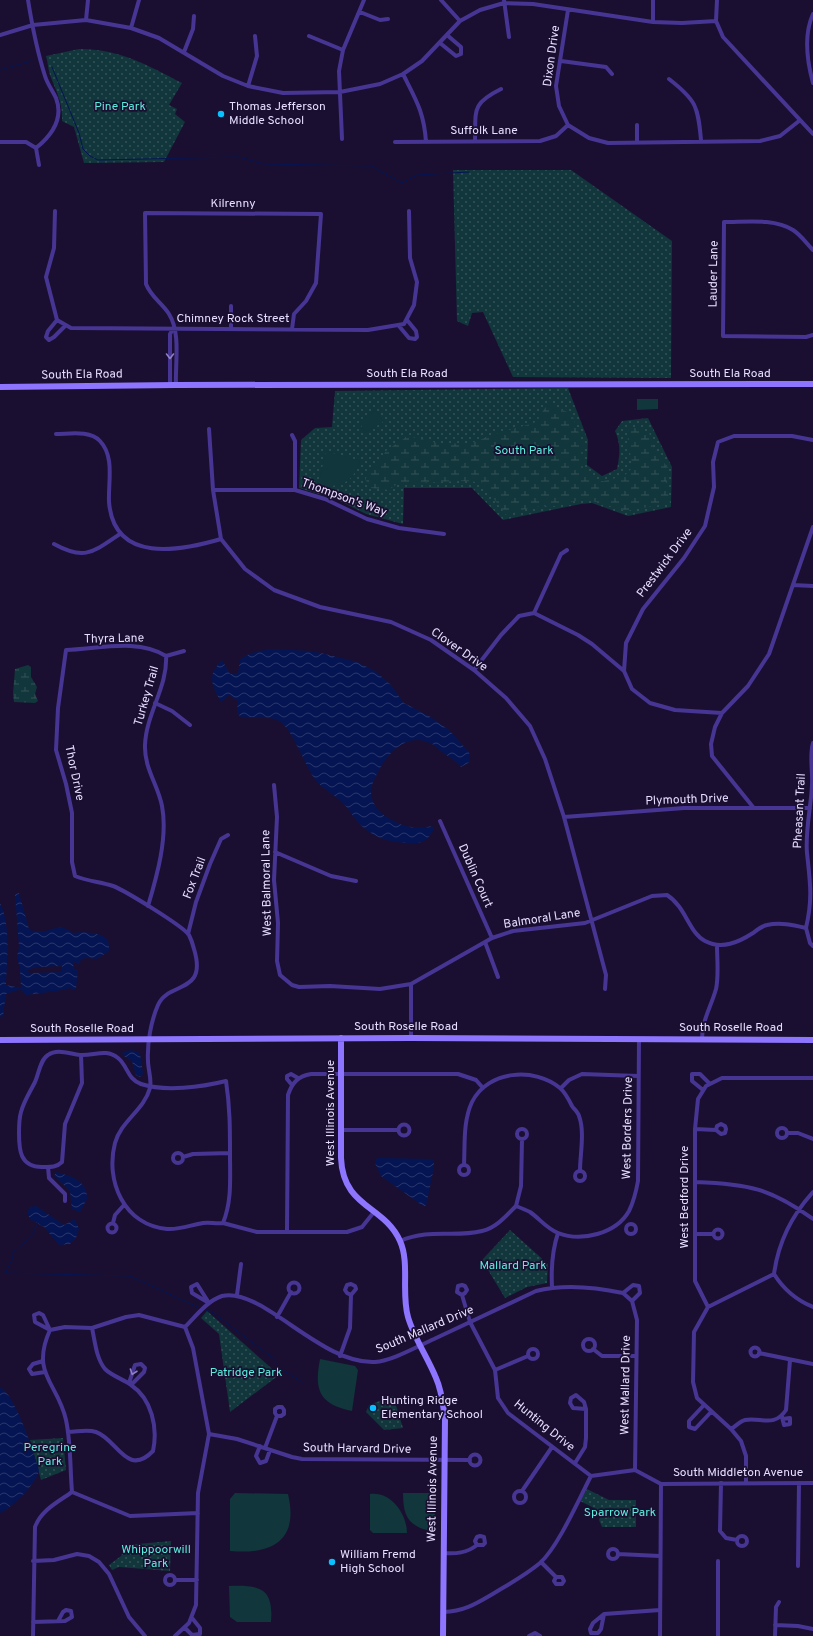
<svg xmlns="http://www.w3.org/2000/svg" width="813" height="1636" font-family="Overpass,sans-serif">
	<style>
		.grass { fill: url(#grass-dots) }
		.wetland { fill: url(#wetland-marsh) }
		.pitch { fill: #11363b }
		.water { fill: url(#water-waves); fill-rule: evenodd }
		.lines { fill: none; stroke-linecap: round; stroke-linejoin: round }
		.stream { stroke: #051553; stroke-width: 1 }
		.street { stroke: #473594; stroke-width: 4 }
		.secondary { stroke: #8e75ff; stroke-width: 6 }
		.oneway { stroke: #8f81c4 }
		.poi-dot { fill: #0ac0ff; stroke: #1a0f30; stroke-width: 1.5 }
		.labels { text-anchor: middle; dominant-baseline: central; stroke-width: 3.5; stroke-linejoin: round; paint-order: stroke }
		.street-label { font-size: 12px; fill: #e7deff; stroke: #1a0f30 }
		.park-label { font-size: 12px; fill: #5beee0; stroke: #1a0f30 }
		.poi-label { font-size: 12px; fill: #e7deff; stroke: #1a0f30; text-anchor: start }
	</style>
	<defs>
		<pattern id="grass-dots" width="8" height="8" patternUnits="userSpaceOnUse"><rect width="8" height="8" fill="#11363b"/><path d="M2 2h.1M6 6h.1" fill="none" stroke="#345358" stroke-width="1.8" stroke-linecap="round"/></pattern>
		<pattern id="wetland-marsh" width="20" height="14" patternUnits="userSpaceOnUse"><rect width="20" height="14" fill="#11363b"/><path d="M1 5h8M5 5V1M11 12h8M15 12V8" fill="none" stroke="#345358"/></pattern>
		<pattern id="water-waves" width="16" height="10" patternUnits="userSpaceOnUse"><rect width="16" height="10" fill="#051553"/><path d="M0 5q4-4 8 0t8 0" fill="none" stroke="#29376d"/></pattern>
	</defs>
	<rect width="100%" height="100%" fill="#1a0f30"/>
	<path class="grass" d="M79 49C120 49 147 65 182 83L169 105 177 109 175 114 185 122 164 162 84 163 74 127 62 121C63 103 56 91 50 75 48 69 48 63 46 56Z
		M453 170H571L672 241 671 378 513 377 483 312 472 313 468 326 457 321Z
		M568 388 588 440 587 465 602 476 617 469C620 455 621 444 615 431L622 421 648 418 672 467 671 507 628 516 592 503 581 504 503 520 472 488H404L403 524 366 514 338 500 299 488 301 440 315 428 332 427 335 391Z
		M510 1230 548 1264 547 1283 527 1287 505 1298 482 1260Z
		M207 1311 279 1375 230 1412 219 1334 201 1318Z
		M393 1396 403 1428 384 1430 366 1412 369 1405Z
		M63 1438 66 1470 41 1480 30 1440Z
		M587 1489 609 1500H636V1527H602L599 1520 602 1512 580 1501Z
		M171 1541 170 1571 119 1567 112 1570 109 1565 121 1556 126 1545Z"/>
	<path class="wetland" d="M548 404 572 414 583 445V470L600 482 624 476 633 467 628 443 627 426 649 432 654 450 669 469 666 484 670 503 626 511 593 501H575L558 506 532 507 506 515 481 482 459 481 397 484 389 490 371 488 365 479 387 450 408 436 437 443 469 444 495 434 534 423Z
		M28 665 31 667V677L37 687 35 694 38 701 35 703 14 702 13 694 15 669Z"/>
	<path class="pitch" d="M637 399H658V409L637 410Z
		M376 410 383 422 365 433 359 421Z
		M326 451 360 461C352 484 341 487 318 486Z
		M320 1359 355 1366 358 1370 352 1411C319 1404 314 1390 320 1359Z
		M235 1493 288 1494C299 1540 273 1555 230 1551V1499Z
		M403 1493H434L435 1494V1532C409 1527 403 1518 403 1493Z
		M370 1494C391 1491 407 1514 407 1533H373L370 1530Z
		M229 1586C259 1585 274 1587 271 1622H237L230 1617Z"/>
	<path class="water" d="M272 649 310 651 321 653 357 662 375 671 390 684 404 703 429 716 449 730 469 752 470 762 461 767C455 760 449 757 442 752 438 749 435 745 430 743 407 732 387 754 378 772 374 780 369 789 372 798 375 809 382 815 392 820 405 828 417 829 432 826L434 829C426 842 423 844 408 843 387 842 371 837 357 821 352 816 349 809 344 804 334 794 323 790 314 778 304 763 294 734 282 723 273 715 253 718 241 717L237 713 238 701 229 695 221 702C211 684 207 675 222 660L230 674 238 673 240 660C250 652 258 651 272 649Z
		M19 893 29 929C47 938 56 919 73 933 81 931 105 932 108 941 109 944 109 948 109 951L97 959 87 958 81 959 80 963 78 964 74 962 73 968 78 970 76 989 72 990 70 988 57 991 26 995 21 989 6 994 3 1016 0 1017V903C11 924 7 961 6 985L21 988 20 969 17 957 19 947 15 894ZM62 966 61 972 30 973 27 970 38 967Z
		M132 1050 140 1053 143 1074 140 1077 136 1075 132 1061 124 1056 122 1053 125 1051Z
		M377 1158 434 1159V1167L426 1206H423L381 1176 375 1163Z
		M56 1172C70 1176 88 1180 87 1199L80 1212 72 1209 70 1191 54 1176Z
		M36 1206 64 1225 75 1219 79 1229 76 1238 70 1244 59 1245 44 1227 30 1219 27 1212 30 1207Z
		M0 1387C16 1396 33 1451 39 1470 38 1482 12 1508 0 1513Z"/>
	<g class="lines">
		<path class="stream" d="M52 67 79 133 83 149 90 156 98 160 239 157 264 164 371 166 402 183 417 175 469 172
			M0 70 31 61
			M5 1273 130 1276 200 1308
			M5 1273 13 1258V1252L30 1238 38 1223
			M206 1310 212 1312 269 1355 281 1369 302 1382"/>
		<path class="street" d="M28 0C32 25 37 51 45 76 47 83 52 90 56 98 64 119 51 136 36 148L39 165
			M441 0 460 21
			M504 0 509 37
			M717 0 716 21 723 37 813 134
			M568 10 556 86 559 106 568 125 589 138 608 143 760 141 780 136 799 121
			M360 12 380 20 388 19
			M813 14C803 36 807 61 813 83
			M86 20 88 0
			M653 22V0
			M131 28 139 0
			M0 35 33 25 86 20 131 28 159 38 223 76 248 86 283 93 340 92 380 84 403 74 422 61 460 21 480 10 504 3 533 4 653 22 682 23 716 21
			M309 36 343 50
			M440 43 456 56 461 54V47L447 35
			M184 52 193 29 194 16
			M561 61 606 67 612 74
			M403 74C416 100 424 112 426 142
			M669 79C696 100 698 106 701 140
			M248 86 257 56 255 36
			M342 139 339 71 343 50 364 0
			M475 140C476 110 471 104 501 89
			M0 142H26L36 148
			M395 142 540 141 556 136 568 125
			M637 142V125
			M55 211 54 248 46 277 57 320 71 328 368 330 404 324 414 305 417 282 410 258 409 211
			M813 250C806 243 801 235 793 230 774 218 746 222 724 222L723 336 806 337 813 335
			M57 320 48 331 46 337 49 340 54 337 65 326
			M399 326 409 338 415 339 417 337 416 331 407 320
			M231 329V306
			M170 385V334L173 329
			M176 385C175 363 181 333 169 314 162 303 151 297 146 284L145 213 321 214 316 283 306 301 294 314 292 329
			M209 429 213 490 221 539 245 569 274 590 320 607 391 622 431 640 474 670 506 698 530 726 545 759 564 817 606 975 605 989
			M56 434C69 434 90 430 100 441 115 457 108 482 109 502 114 564 180 551 221 539
			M292 435 295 441V490
			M213 490H295L325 499 367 519 399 528 444 534
			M54 544C85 561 93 552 120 534
			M793 585 813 586
			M534 613 561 554 567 550
			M184 651 166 656C138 638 98 649 66 650L58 708 56 750 66 784 72 813V862L75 876C87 881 100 882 113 886 124 890 183 926 189 935 191 939 193 945 194 949 208 995 168 981 158 1005 151 1021 147 1043 148 1061 148 1069 152 1080 150 1088 144 1110 121 1121 115 1143 105 1181 124 1225 167 1229 179 1230 191 1225 203 1223 210 1222 216 1224 223 1223
			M474 670 501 635 519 616 534 613 578 635 592 644 624 671 632 689 650 703 675 710 722 713
			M624 671 626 643 643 609 684 558 705 526 714 487 713 462 718 442 734 436H792L813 440
			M155 703 172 711 190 725
			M274 785 277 817 274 880 278 923 277 961 280 975 292 985 299 987 330 986 380 989 411 984 492 938 513 931 585 923 652 896 667 895C686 907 689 933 705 941 722 950 739 942 753 933 757 930 762 926 767 925 780 922 793 925 806 928
			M753 807 712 756 711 744 715 727 722 713 748 686 769 654 813 527
			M564 817 684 808H810
			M440 821 492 938
			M275 852 331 876 356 881
			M148 906C157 876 168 837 162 806 158 785 144 768 145 745 146 714 168 686 166 656
			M806 928C813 898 810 882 807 853 805 831 811 807 812 785 813 771 809 756 813 743
			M806 928 810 943 813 946
			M188 934 196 902 210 864 221 839 228 835
			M485 942 498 977
			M411 1038V984
			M702 1039C702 1020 711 1007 716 989 719 976 717 959 717 945
			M81 1055 82 1083 65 1124 62 1162C56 1168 49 1167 42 1167 20 1167 19 1150 19 1133 19 1126 19 1119 21 1112 24 1101 30 1092 35 1082 39 1073 40 1060 48 1055 57 1048 70 1054 80 1055 94 1056 106 1048 118 1058 128 1066 127 1079 141 1084 165 1092 202 1087 226 1081 230 1107 230 1129 230 1155 230 1178 232 1201 223 1223
			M292 1085 287 1079V1076L291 1074 298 1078
			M561 1088 569 1080 582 1074 638 1076
			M703 1090 692 1081V1074H700L709 1083
			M398.5 1130a5.5 5.5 0 1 1 11 0a5.5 5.5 0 1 1-11 0Z
			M777 1133a5 5 0 1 1 10 0a5 5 0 1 1-10 0Z
			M517 1134a5 5 0 1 1 10 0a5 5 0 1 1-10 0Z
			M695 1129 716 1130 721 1134 725 1133 726 1129 725 1126 721 1124 717 1126 716 1130
			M342 1130H398
			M787 1133H798L813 1139
			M522 1140 521 1186 516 1206C521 1208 526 1210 530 1212 540 1219 546 1228 558 1233 581 1242 616 1234 629 1211 634 1201 636 1192 638 1181L639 1039
			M173 1158a5 5 0 1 1 10 0a5 5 0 1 1-10 0Z
			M183 1157 193 1154 230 1153
			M459 1170a5 5 0 1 1 10 0a5 5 0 1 1-10 0Z
			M464 1165C465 1144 463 1121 472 1102 488 1070 535 1067 560 1088 565 1092 569 1100 572 1106 574 1109 578 1112 579 1116 585 1132 580 1154 580 1171
			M48 1167 49 1178 65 1194V1201
			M575 1176a5 5 0 1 1 10 0a5 5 0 1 1-10 0Z
			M696 1182C748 1184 770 1188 813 1219
			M813 1192C792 1215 778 1244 774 1274 784 1290 796 1300 813 1307
			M113 1223 115 1215 124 1205
			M223 1223 257 1232H347L362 1227 374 1212
			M107.5 1228a4.5 4.5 0 1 1 9 0a4.5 4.5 0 1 1-9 0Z
			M626 1229a5 5 0 1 1 10 0a5 5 0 1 1-10 0Z
			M713.5 1234a4.5 4.5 0 1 1 9 0a4.5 4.5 0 1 1-9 0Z
			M287 1231 288 1095C292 1083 298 1076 311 1074H458L476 1080 483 1088
			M695 1234H713
			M400 1241C431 1228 453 1238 482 1231 496 1228 507 1215 516 1206
			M288.5 1288a5.5 5.5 0 1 1 11 0a5.5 5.5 0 1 1-11 0Z
			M197 1284 209 1303 192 1293 191 1287Z
			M552 1287C551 1268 552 1251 558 1233
			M623 1293 632 1301 637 1320 635 1470
			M623 1293 633 1285 639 1286 640 1293 632 1301
			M237 1295 241 1264
			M462 1295 465 1293 467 1290 465 1286 462 1285 458 1286 457 1292 462 1295 470 1322 495 1370 498 1398 508 1413 591 1476
			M708 1307 695 1281V1129L698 1099 706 1086 722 1078H813
			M39 1313 43 1315 50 1330 35 1322 34 1315Z
			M277 1317 291 1292
			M185 1327C196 1316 207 1301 222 1296 261 1286 321 1365 375 1362 392 1361 418 1346 434 1339 468 1323 502 1307 536 1291 563 1284 595 1287 623 1293
			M50 1330 65 1327 92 1328 126 1317 139 1315 185 1327
			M583 1345a6 6 0 1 1 12 0a6 6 0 1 1-12 0Z
			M750.5 1352a4.5 4.5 0 1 1 9 0a4.5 4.5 0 1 1-9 0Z
			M593 1349 602 1356H636
			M528 1354a5 5 0 1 1 10 0a5 5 0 1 1-10 0Z
			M759 1353 813 1364
			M340 1356 350 1328 351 1295 356 1289 355 1286 351 1284 347 1285 345 1290 347 1293 351 1295
			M43 1361 33 1364 29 1369 32 1374 45 1372
			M495 1370 528 1356
			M129 1383 135 1365 141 1364 145 1368 144 1372 131 1385
			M704 1405 689 1421V1427L695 1429 711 1412
			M782 1417 784 1425 790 1424V1418L783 1419
			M731 1429C735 1427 740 1421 745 1420 761 1417 774 1428 786 1410L790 1360
			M68 1432C77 1432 87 1429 96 1432 117 1439 127 1478 153 1451 158 1428 152 1399 131 1385 123 1379 112 1376 105 1369 96 1358 95 1341 92 1328
			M209 1434 237 1439 292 1457 302 1459 470 1460
			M260 1446 256 1456 260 1463 266 1461 270 1450
			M265 1448 277 1416 275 1413V1409L278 1407H282L284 1410V1414L281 1416H277
			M469.5 1460a5.5 5.5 0 1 1 11 0a5.5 5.5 0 1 1-11 0Z
			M575 1463 585 1447 586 1438V1409L584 1402 576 1395 571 1398 570 1403 573 1408 586 1409
			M721 1483 720 1531 726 1538 737 1540
			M746 1483V1456L741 1441 731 1429 697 1398 693 1382 694 1332 708 1307 774 1274
			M514 1497a6 6 0 1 1 12 0a6 6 0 1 1-12 0Z
			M522 1491 552 1447
			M72 1492 130 1516 198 1513
			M737 1541a5 5 0 1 1 10 0a5 5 0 1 1-10 0Z
			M608 1554a5 5 0 1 1 10 0a5 5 0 1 1-10 0Z
			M443 1553C456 1554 467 1553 477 1545H483L485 1543 484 1537 480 1536 477 1537 475 1541 477 1545
			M618 1554 660 1556
			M33 1561 54 1560 77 1554 89 1556 99 1562 109 1574 129 1617 145 1636
			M718 1561V1636
			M541 1562 556 1577H562L564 1581 562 1584H556L554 1581 556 1577
			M798 1566 799 1483
			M165 1580a5 5 0 1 1 10 0a5 5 0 1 1-10 0Z
			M175 1580H197
			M443 1612C466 1611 477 1603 496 1592 511 1583 527 1574 540 1563 558 1547 579 1499 591 1476L635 1470 661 1484 813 1483
			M604 1614 601 1629 598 1633H591L590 1629 593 1623 604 1614 660 1610
			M33 1622 65 1621 72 1617 71 1611 66 1610 63 1612 58 1621
			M775 1625 798 1626 813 1629
			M185 1628 192 1635 200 1634V1628L192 1618
			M33 1636 35 1527C41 1510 58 1502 72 1492 70 1469 71 1443 66 1420 58 1383 30 1374 50 1330
			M175 1636 189 1623 196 1605 198 1493 209 1434 193 1348 185 1327
			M529 1636 535 1633 540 1636
			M660 1636 661 1484
			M775 1636 776 1607 779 1602"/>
		<path class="secondary" d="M0 387 176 385 813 384
			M341 1038V1158C343 1208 384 1205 400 1241 410 1263 401 1293 408 1317 414 1338 428 1358 436 1378 442 1391 443 1405 445 1419L443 1636
			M0 1040 411 1038 813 1040"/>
	</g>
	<defs><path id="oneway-chevron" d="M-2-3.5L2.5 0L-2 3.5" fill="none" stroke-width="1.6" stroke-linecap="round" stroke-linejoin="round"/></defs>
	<g class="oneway">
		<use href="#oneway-chevron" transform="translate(170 356) rotate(90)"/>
		<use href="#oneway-chevron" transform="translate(133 1372) rotate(109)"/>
	</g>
	<g class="poi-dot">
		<circle cx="221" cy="114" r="4"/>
		<circle cx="373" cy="1408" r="4"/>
		<circle cx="332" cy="1562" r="4"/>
	</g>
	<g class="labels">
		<g class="street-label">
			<text transform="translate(552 56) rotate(-82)">Dixon Drive</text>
			<text x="484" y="131">Suffolk Lane</text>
			<text x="233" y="204">Kilrenny</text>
			<text transform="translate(714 274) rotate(-89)">Lauder Lane</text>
			<text x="233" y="319">Chimney Rock Street</text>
			<text x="407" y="374">South Ela Road</text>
			<text x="730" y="374">South Ela Road</text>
			<text transform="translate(82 375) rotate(-1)">South Ela Road</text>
			<text transform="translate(344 498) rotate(20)">Thompson's Way</text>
			<text transform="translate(665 563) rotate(-53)">Prestwick Drive</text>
			<text transform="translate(114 639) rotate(-1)">Thyra Lane</text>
			<text transform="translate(459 650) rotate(35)">Clover Drive</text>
			<text transform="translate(147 696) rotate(-74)">Turkey Trail</text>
			<text transform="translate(74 773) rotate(78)">Thor Drive</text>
			<text transform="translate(687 800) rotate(-2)">Plymouth Drive</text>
			<text transform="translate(800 811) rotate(-87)">Pheasant Trail</text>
			<text transform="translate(475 876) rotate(66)">Dublin Court</text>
			<text transform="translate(195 878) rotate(-69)">Fox Trail</text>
			<text transform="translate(267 883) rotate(-91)">West Balmoral Lane</text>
			<text transform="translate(542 919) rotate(-9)">Balmoral Lane</text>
			<text x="406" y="1027">South Roselle Road</text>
			<text x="731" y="1028">South Roselle Road</text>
			<text x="82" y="1029">South Roselle Road</text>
			<text transform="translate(331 1113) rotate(-90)">West Illinois Avenue</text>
			<text transform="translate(628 1128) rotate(-89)">West Borders Drive</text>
			<text transform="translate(685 1197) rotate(-90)">West Bedford Drive</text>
			<text transform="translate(425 1330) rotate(-23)">South Mallard Drive</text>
			<text transform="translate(626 1385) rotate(-89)">West Mallard Drive</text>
			<text transform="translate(544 1426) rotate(39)">Hunting Drive</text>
			<text transform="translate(357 1449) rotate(1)">South Harvard Drive</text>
			<text x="738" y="1473">South Middleton Avenue</text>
			<text transform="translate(433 1489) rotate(-89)">West Illinois Avenue</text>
		</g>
		<g class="park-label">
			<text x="120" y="107">Pine Park</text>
			<text x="524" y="451">South Park</text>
			<text x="513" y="1266">Mallard Park</text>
			<text x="246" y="1373">Patridge Park</text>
			<text x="50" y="1448">Peregrine<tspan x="50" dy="14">Park</tspan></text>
			<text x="620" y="1513">Sparrow Park</text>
			<text x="156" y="1550">Whippoorwill<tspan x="156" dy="14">Park</tspan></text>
		</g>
		<g class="poi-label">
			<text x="229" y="107">Thomas Jefferson<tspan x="229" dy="14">Middle School</tspan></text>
			<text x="381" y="1401">Hunting Ridge<tspan x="381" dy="14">Elementary School</tspan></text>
			<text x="340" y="1555">William Fremd<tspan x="340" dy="14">High School</tspan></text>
		</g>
	</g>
</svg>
